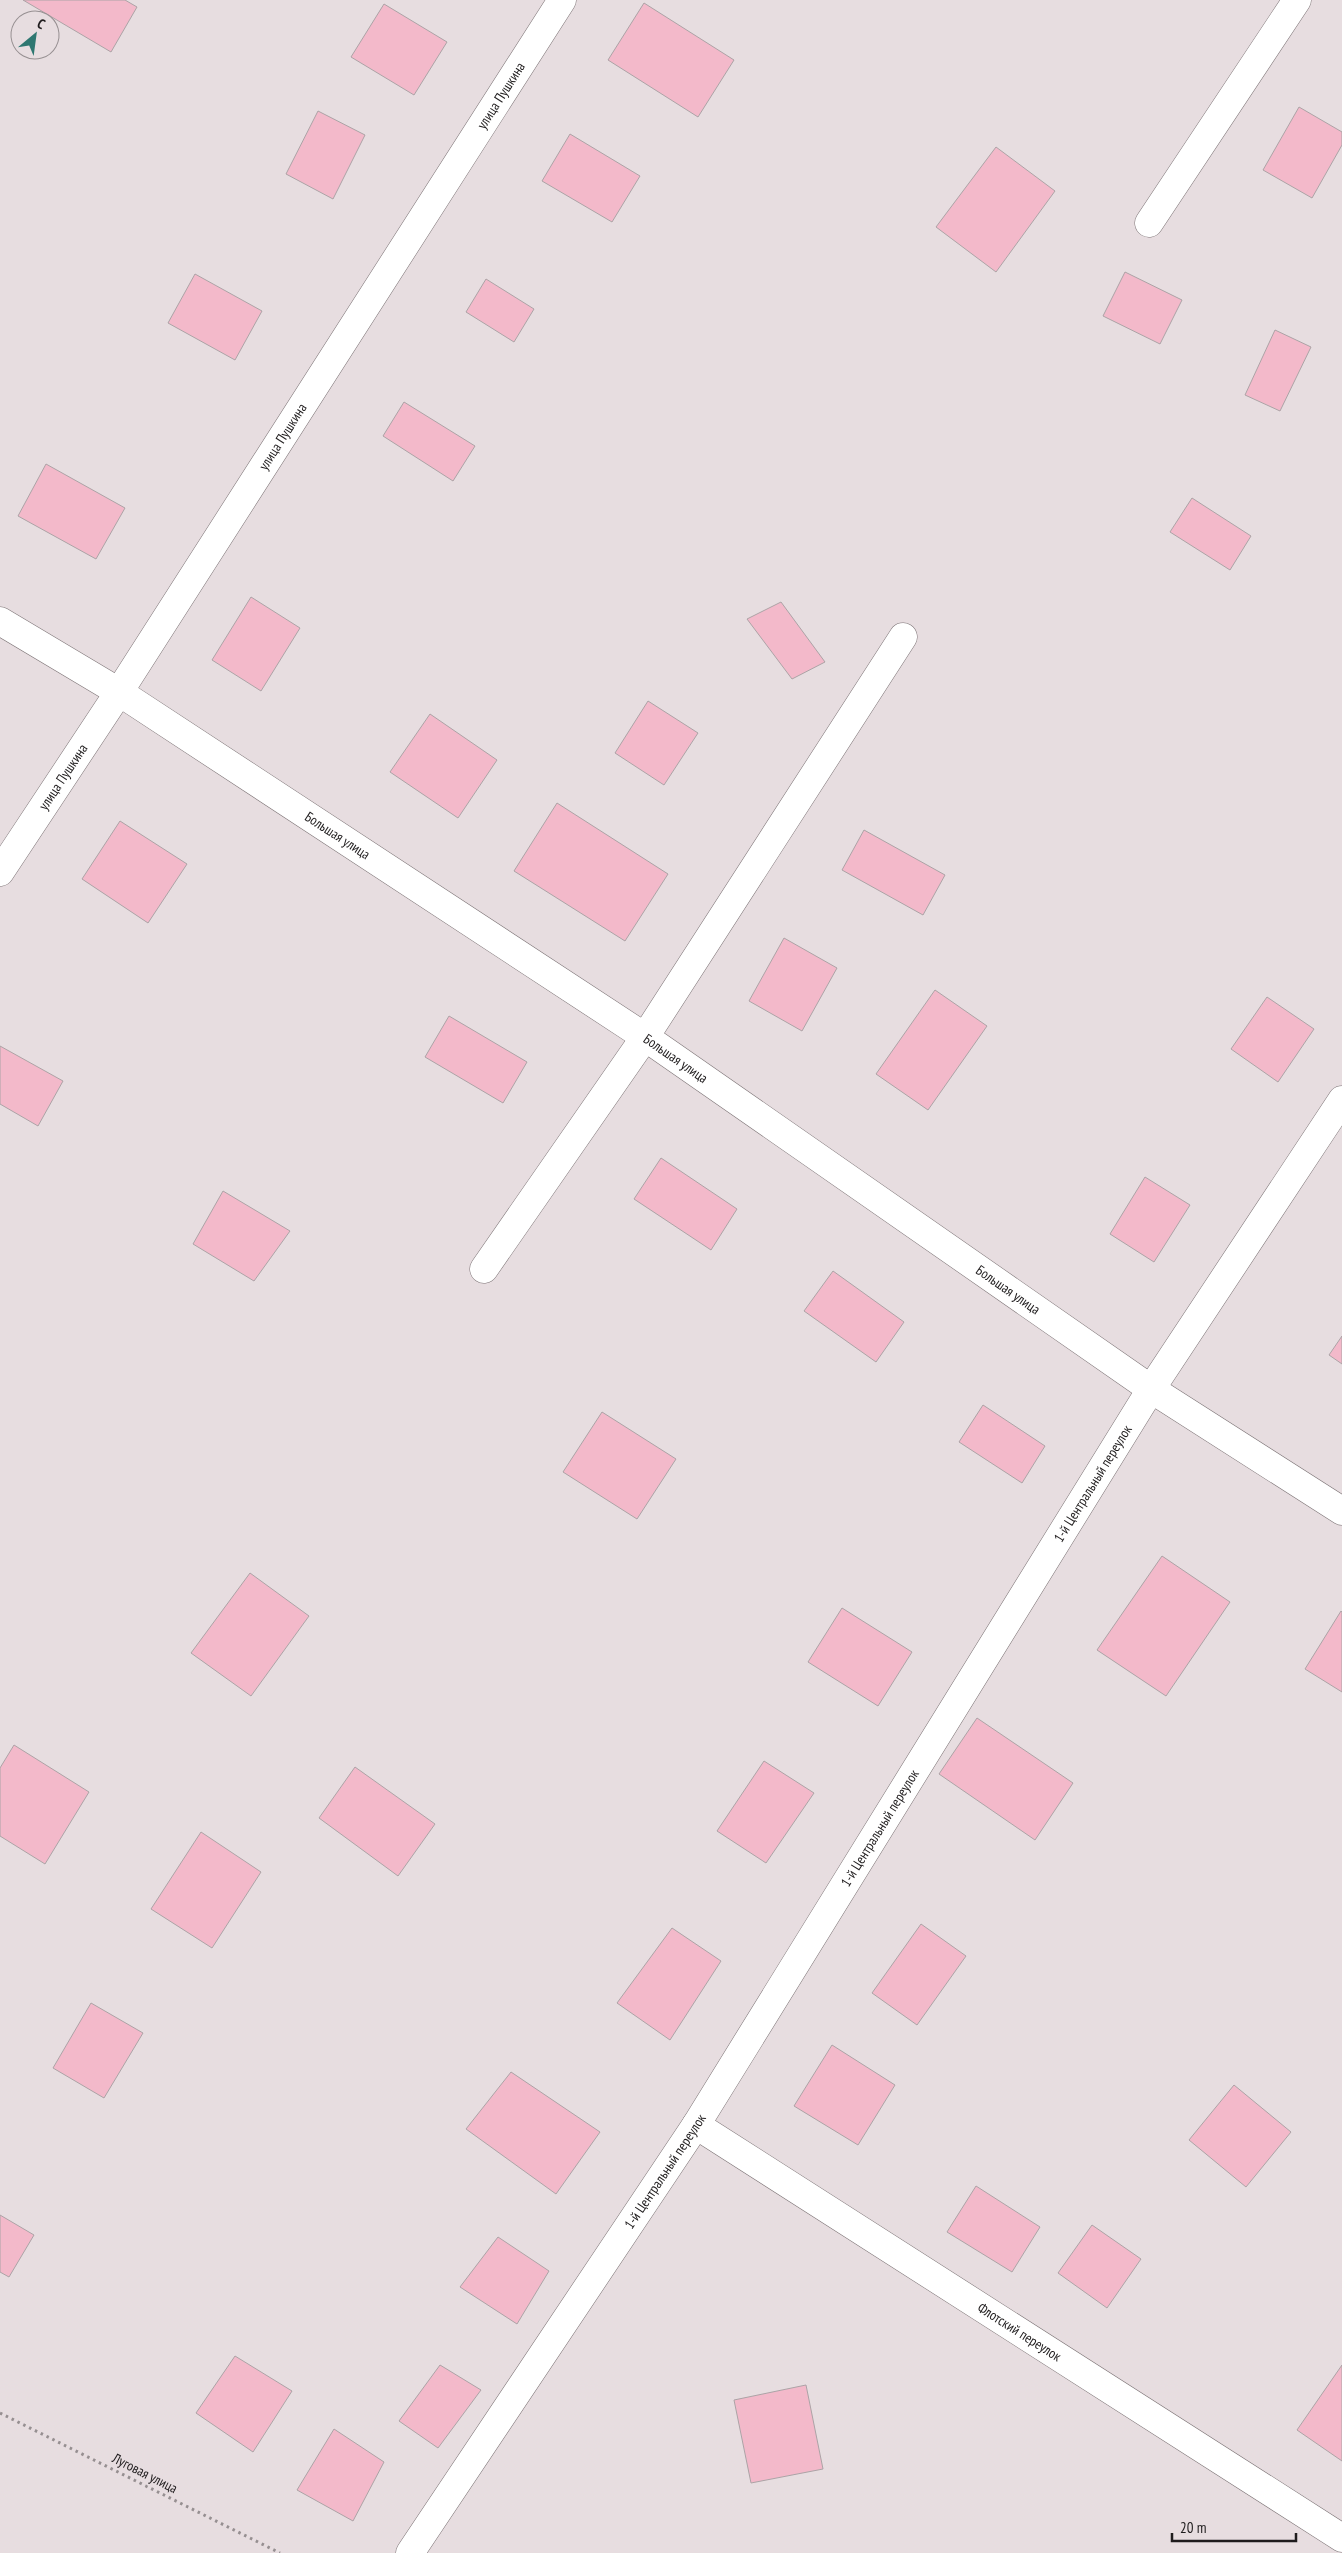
<svg xmlns="http://www.w3.org/2000/svg" width="1342" height="2553" font-family="'PT Sans Narrow',sans-serif">
	<style>
		.building { fill: #f3b9ca; stroke: #aca3a6 }
		.lines { fill: none; stroke-linecap: round; stroke-linejoin: round }
		.minor-casing { stroke: #7d7476; stroke-width: 29 }
		.path { stroke: #968f91; stroke-width: 3; stroke-dasharray: 2.5 4; stroke-linecap: butt }
		.minor { stroke: #fff; stroke-width: 28 }
		.labels { text-anchor: middle; dominant-baseline: central; stroke-width: 4; stroke-linejoin: round; paint-order: stroke }
		.street-label { font-size: 14px; fill: #1f1c1d; stroke: #e7dde0 }
	</style>
	<rect width="100%" height="100%" fill="#e7dde0"/>
	<path class="building" d="M23 0H125L137 7 111 52Z
		M644 3 734 60 698 117 608 60Z
		M384 4 447 42 414 95 351 57Z
		M1299 107 1342 132V145L1312 198 1263 170Z
		M318 111 365 135 333 199 286 174Z
		M570 134 640 176 612 222 542 181Z
		M996 147 1055 191 996 272 936 227Z
		M1125 272 1182 300 1160 344 1103 316Z
		M195 274 262 311 235 360 168 323Z
		M486 279 534 309 514 342 466 312Z
		M1275 330 1311 347 1280 411 1245 395Z
		M404 402 475 446 453 481 383 436Z
		M46 464 125 508 96 559 18 516Z
		M1192 498 1251 536 1230 570 1170 532Z
		M251 597 300 628 261 691 212 660Z
		M781 602 825 662 792 679 747 619Z
		M648 701 698 733 664 785 615 753Z
		M430 714 497 760 458 818 390 772Z
		M557 803 668 874 625 941 514 871Z
		M120 821 187 864 148 923 82 879Z
		M864 830 945 875 923 915 842 870Z
		M784 938 837 968 802 1031 749 1001Z
		M935 990 987 1026 928 1110 876 1074Z
		M1267 997 1314 1029 1278 1082 1231 1049Z
		M449 1016 527 1062 503 1103 425 1057Z
		M0 1046 63 1081 38 1126 0 1104Z
		M661 1158 737 1209 711 1250 634 1199Z
		M1145 1177 1190 1205 1154 1262 1110 1234Z
		M223 1191 290 1231 254 1281 193 1244Z
		M833 1271 904 1322 876 1362 804 1311Z
		M1342 1336V1364L1329 1355Z
		M983 1405 1045 1446 1022 1483 959 1442Z
		M602 1412 676 1459 637 1519 563 1472Z
		M1162 1556 1230 1602 1166 1696 1097 1650Z
		M250 1573 309 1616 251 1696 191 1653Z
		M842 1608 912 1652 878 1706 808 1662Z
		M1341 1611 1342 1612V1692L1305 1669Z
		M977 1718 1073 1783 1035 1840 939 1774Z
		M14 1745 89 1792 45 1864 0 1836V1768Z
		M764 1761 814 1793 766 1863 717 1831Z
		M355 1767 435 1824 398 1876 319 1818Z
		M201 1832 261 1872 212 1948 151 1909Z
		M921 1924 966 1956 917 2025 872 1993Z
		M672 1928 721 1961 670 2040 617 2003Z
		M91 2003 143 2033 104 2098 53 2068Z
		M832 2045 895 2085 858 2145 794 2106Z
		M511 2072 600 2132 556 2194 466 2129Z
		M1234 2085 1291 2132 1246 2187 1189 2140Z
		M976 2186 1040 2227 1012 2272 947 2232Z
		M0 2215 34 2235 9 2277 0 2272Z
		M1092 2225 1141 2259 1107 2308 1058 2273Z
		M498 2237 549 2271 517 2324 460 2287Z
		M235 2356 292 2391 253 2452 196 2413Z
		M440 2365 481 2390 438 2448 399 2421Z
		M1342 2365V2461L1297 2430Z
		M806 2385 823 2469 751 2483 734 2400Z
		M334 2429 384 2462 353 2521 297 2490Z"/>
	<g class="lines">
		<g class="minor-casing">
			<g id="minor">
				<path d="M1149 223 1297 0"/>
				<path id="s1" d="M0 621 119 692 645 1037 1151 1389 1342 1511"/>
				<path id="s2" d="M0 872 119 692 562 0"/>
				<path d="M484 1269 645 1037 903 637"/>
				<path id="s3" d="M696 2125 1342 2538"/>
				<path id="s4" d="M410 2553 696 2125 1151 1389 1342 1100"/>
			</g>
		</g>
		<path class="path" d="M0 2413 280 2553"/>
		<use href="#minor" class="minor"/>
	</g>
	<g class="labels">
		<g class="street-label">
			<text stroke="none"><textPath href="#s2" startOffset="924">улица Пушкина</textPath></text>
			<text stroke="none"><textPath href="#s2" startOffset="519">улица Пушкина</textPath></text>
			<text stroke="none"><textPath href="#s2" startOffset="114">улица Пушкина</textPath></text>
			<text stroke="none"><textPath href="#s1" startOffset="400">Большая улица</textPath></text>
			<text stroke="none"><textPath href="#s1" startOffset="805">Большая улица</textPath></text>
			<text stroke="none"><textPath href="#s1" startOffset="1210">Большая улица</textPath></text>
			<text stroke="none"><textPath href="#s4" startOffset="1269">1-й Центральный переулок</textPath></text>
			<text stroke="none"><textPath href="#s4" startOffset="864">1-й Центральный переулок</textPath></text>
			<text stroke="none"><textPath href="#s4" startOffset="459">1-й Центральный переулок</textPath></text>
			<text stroke="none"><textPath href="#s3" startOffset="384">Флотский переулок</textPath></text>
			<text transform="translate(145 2473) rotate(27)">Луговая улица</text>
		</g>
	</g>
	<g transform="translate(35 35) rotate(29)"><circle r="24" fill="#e7dde0" stroke="#979092"/>
	<path d="M0-4L9 19L0 12L-9 19Z" fill="#2e7771"/>
	<text y="-8" font-size="14" font-weight="bold" text-anchor="middle" fill="#1f1c1d">С</text>
	</g>
	<path d="M1172 2533v8h124v-8" fill="none" stroke="#1f1c1d" stroke-width="2.5"/>
	<text x="1180" y="2533" font-size="15" fill="#1f1c1d" stroke="#e7dde0" stroke-width="4" paint-order="stroke">20 m</text>
</svg>
